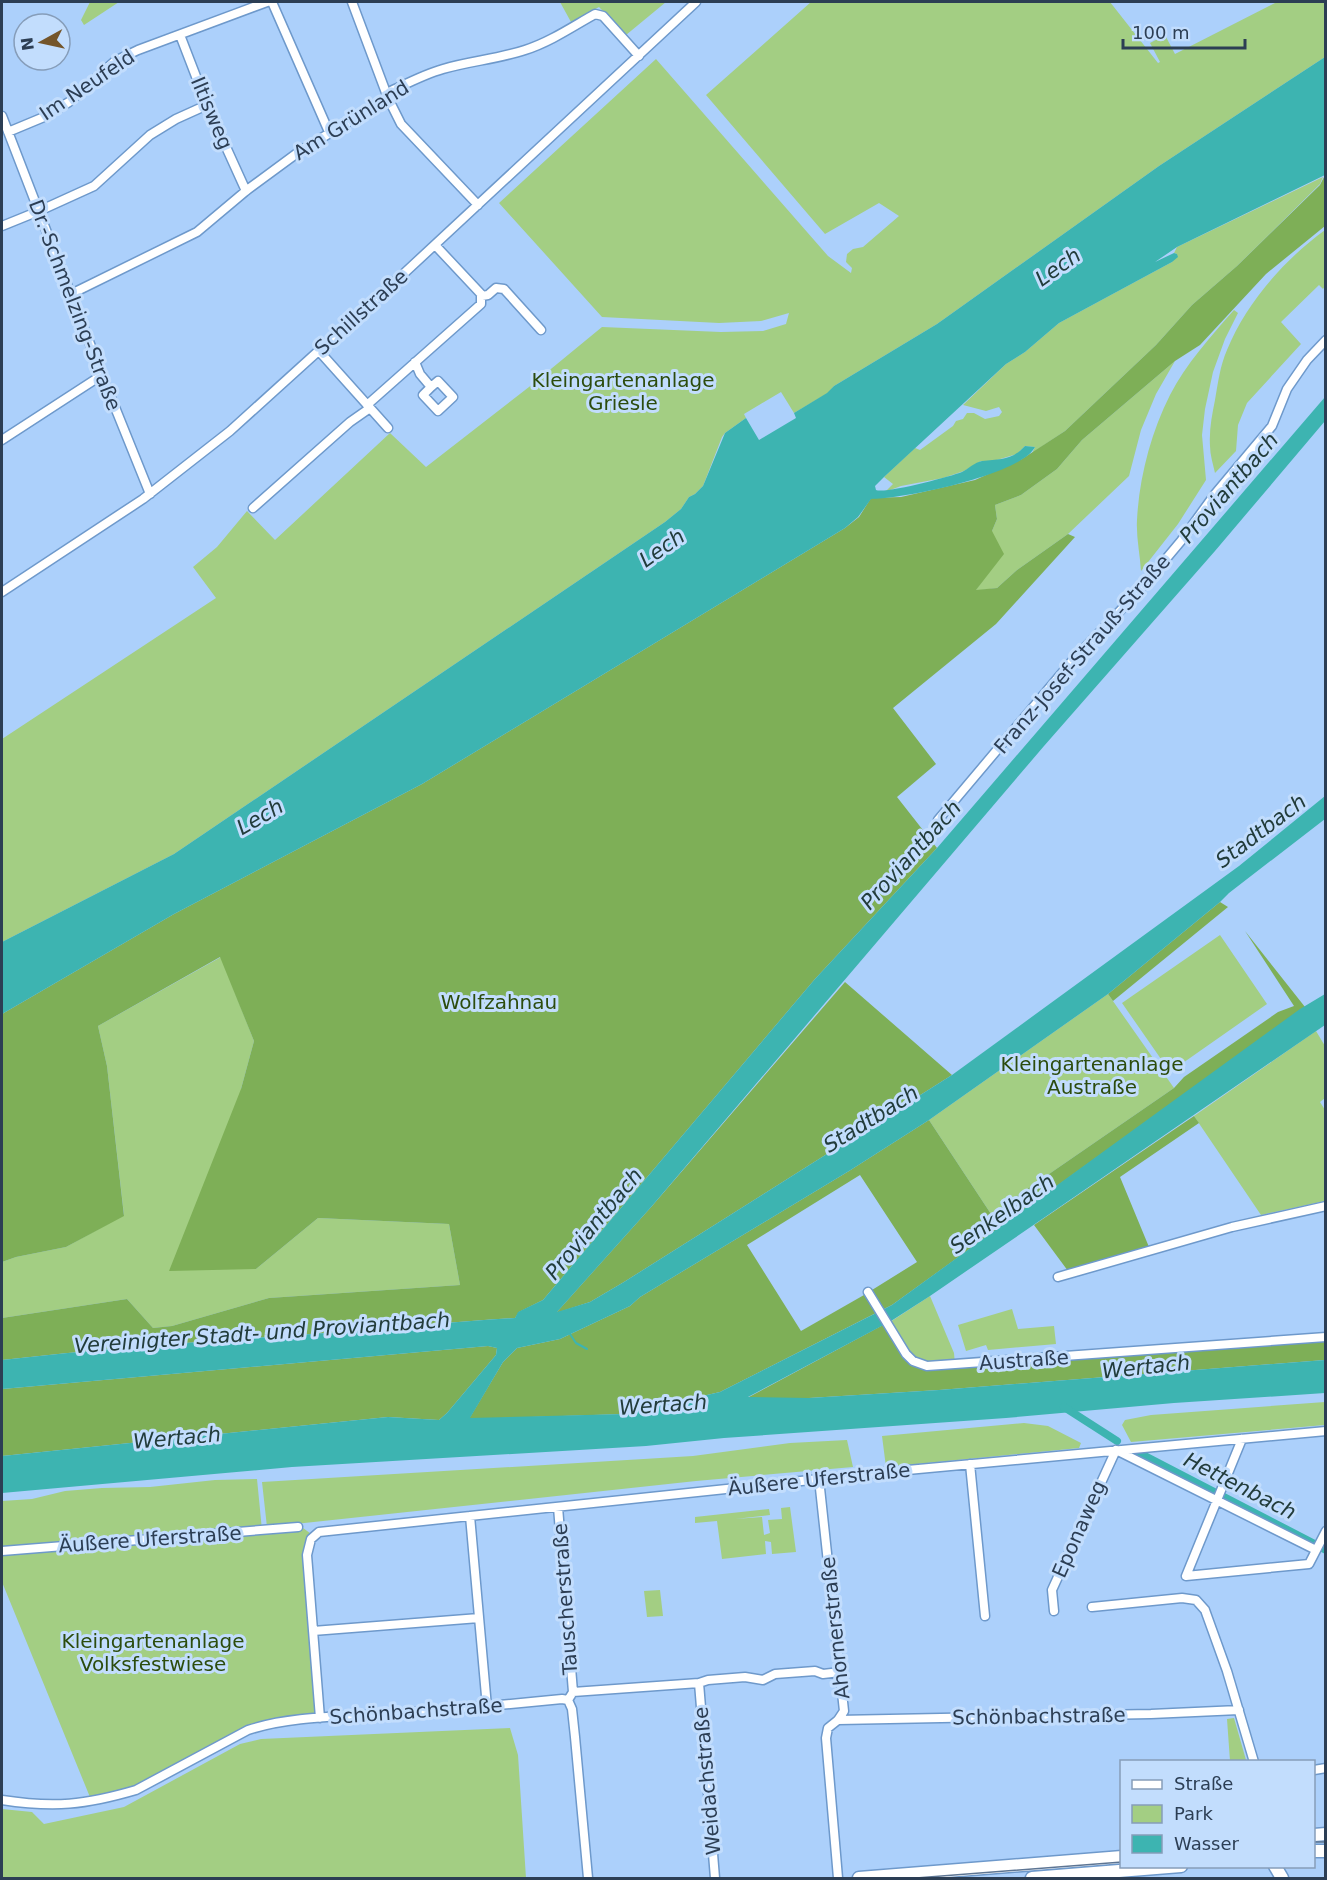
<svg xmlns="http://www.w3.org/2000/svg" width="1327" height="1880" font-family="'DejaVu Sans',sans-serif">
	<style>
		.green { fill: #a3ce83 }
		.forest { fill: #7eaf57 }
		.water { fill: #3db4b1 }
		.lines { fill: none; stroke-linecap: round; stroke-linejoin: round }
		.stream { stroke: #3db4b1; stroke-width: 2 }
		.canal { stroke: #3db4b1; stroke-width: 8 }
		.street-casing { stroke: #6e99cb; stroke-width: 11 }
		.secondary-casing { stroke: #6e99cb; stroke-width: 15 }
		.street { stroke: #fff; stroke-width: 8 }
		.secondary { stroke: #fff; stroke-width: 12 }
		.tram { stroke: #5d7593; stroke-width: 1.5 }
		.labels { text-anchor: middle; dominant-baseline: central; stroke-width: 6; stroke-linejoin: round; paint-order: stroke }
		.street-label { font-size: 20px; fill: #2c3e54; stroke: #c2ddfd }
		.park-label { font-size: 20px; fill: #2c4c0d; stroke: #c2ddfd }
		.water-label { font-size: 21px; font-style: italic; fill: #223c3b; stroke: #c2ddfd }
	</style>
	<rect width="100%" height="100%" fill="#acd0fb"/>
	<path class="green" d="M90 2H119L84 25 81 20Z
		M560 2H666L626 35 599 7 571 22Z
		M811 2H1110L1158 63 1160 62 1150 43 1165 35 1175 54 1277 2H1325V57L1159 166 937 324 834 386 828 393 794 413 781 392 744 414 746 418 725 433 722 437 703 486 695 494 689 497 681 509 665 522 174 854 2 942V739L216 598 193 567 217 547 247 511 275 540 390 433 426 467 529 387 602 327 721 332 763 331 786 324 789 313 761 321 719 323 602 317 499 203 656 59 828 256 851 273 852 268 846 262 847 254 853 249 863 247 899 216 879 203 825 234 706 95Z
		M1323 177 1320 184 1237 266 1192 305 1156 345 1065 431 1032 453 1035 447 1025 446 1017 454 990 462 981 461 964 471 943 478 901 486 885 492 893 484 884 477 915 448 920 450 953 426 956 421 963 419 967 413H974L985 419 999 416 1002 412 999 407 986 411 963 405 1006 364 1025 352 1059 323 1172 262 1177 254 1174 253 1177 247Z
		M1325 230V286L1323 289 1319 285 1281 322 1301 344 1247 403 1238 425 1236 451 1215 473C1213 464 1210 455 1210 446 1209 430 1212 415 1215 400 1218 383 1220 366 1227 350 1246 303 1284 260 1325 230Z
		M1234 310 1238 313 1225 339 1213 372 1205 409 1202 435 1206 480 1178 524 1141 571C1140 554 1136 537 1137 520 1139 479 1151 432 1170 395 1186 364 1211 336 1234 310Z
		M1175 361 1156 394 1141 430 1129 476 1068 534 1017 570 997 588 975 591 985 577 992 531 997 519 995 505 1021 495 1057 469 1082 440Z
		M1220 935 1267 1004 1170 1072 1122 1003Z
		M221 957 254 1041 241 1089 256 1269 318 1218 449 1224 460 1285 269 1298 172 1326 153 1328 127 1299 2 1318V1262L16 1257 66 1247 124 1215 107 1066 98 1026Z
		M1108 994 1174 1088 991 1214 929 1120Z
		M1316 1031 1325 1046V1098L1320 1102 1325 1110V1201L1261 1215 1194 1116Z
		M930 1296 954 1353 955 1365 913 1361 887 1324Z
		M1012 1309 1018 1329 1054 1326 1056 1344 988 1350 986 1345 966 1351 958 1325Z
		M1325 1402V1425L1131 1442 1122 1425 1125 1420 1151 1415Z
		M1024 1423 1048 1426 1081 1443 1079 1448 886 1467 882 1436Z
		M847 1440 853 1467 696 1481 267 1527 262 1482 693 1456 790 1443Z
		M257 1479 262 1530 298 1527 303 1528 314 1536 309 1545 320 1718 260 1726 136 1790 92 1802 2 1582V1501L32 1499 65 1491 102 1488 150 1487 215 1480Z
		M790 1507 796 1552 772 1554 771 1542 765 1541 766 1554 722 1559 717 1521 695 1523V1517L769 1509 770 1515 735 1519 762 1517 764 1535 770 1533 768 1520 782 1519 781 1508Z
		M660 1590 663 1616 647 1617 644 1591Z
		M1234 1718 1246 1760 1230 1761 1227 1719Z
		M510 1728 518 1755 526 1878H2V1809L32 1812 44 1824 124 1807 240 1744 261 1739Z"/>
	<path class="forest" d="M1325 175V226L1266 274 1200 345 1175 361 1082 440 1057 469 1021 495 995 505 997 519 992 531 1004 554 976 590 997 588 1017 570 1068 534 1075 537 996 624 893 708 936 764 897 797 937 848 815 979 543 1300 519 1312 515 1318C461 1321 409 1327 356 1331 237 1339 119 1347 2 1360V1318L127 1299 153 1328 172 1326 269 1298 460 1285 449 1224 318 1218 256 1269 169 1271 241 1089 254 1041 220 957 98 1026 107 1066 124 1216 66 1247 16 1257 2 1262V1014L174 914 422 784 845 528 859 517 871 498 901 497 975 480 1022 459 1065 431 1156 345 1192 305 1237 266 1320 185Z
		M1220 902 1228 907 1113 1001 1108 994Z
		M1245 931 1305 1007 892 1305 884 1309 872 1290 917 1262 860 1175 747 1245 801 1331 864 1295 876 1313 720 1392 624 1414 469 1419 503 1362 517 1348 560 1339 630 1306 640 1297 849 1171 929 1120 991 1214 1174 1088 1184 1077 1278 1012 1294 1006Z
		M845 982 952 1075 624 1282 590 1302 556 1313 652 1206Z
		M1194 1116 1199 1123 1120 1177 1149 1247 1068 1271 1034 1225Z
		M883 1325 910 1364 928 1370 1325 1341V1360L939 1390 809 1398H747Z
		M488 1346 497 1348 496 1355 447 1413 439 1420 388 1417 2 1456V1389Z"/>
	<path class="water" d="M1325 57V175L1177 247 1155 262 1174 253 1177 254 1178 257 1172 262 1059 323 1025 352 1006 364 884 477 875 486 876 490C885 494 949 477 962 472 968 469 975 462 982 461 1000 459 1011 461 1025 446L1035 447C1021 475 903 499 871 499L858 517 845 528 422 784 174 914 2 1014V942L174 854 665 522 681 509 689 497 695 494 703 486 725 433 746 418 759 440 796 418 794 413 827 393 834 386 937 324 1159 166Z
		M1325 397V421L1215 551 1044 746 652 1206 557 1312 590 1302 624 1282 952 1075 1239 866 1325 796V819L1229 893 1220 902 1108 994 929 1120 849 1171 640 1297 630 1306 560 1339 517 1348 503 1362 470 1418 624 1414 720 1392 892 1305 1300 1009 1325 994V1025L930 1296 891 1321 748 1397 809 1398 939 1390 1325 1360V1393L1174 1403 1006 1418 724 1438 646 1446 292 1467 2 1493V1456L388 1417 439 1420 447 1413 496 1355 497 1348 488 1346 2 1389V1360C119 1347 237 1339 356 1331 409 1327 461 1321 515 1318L518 1312 543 1300 815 979 937 848Z"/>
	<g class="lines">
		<path class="stream" d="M570 1334 576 1343 587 1349"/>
		<path class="canal" d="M1064 1407 1117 1441
			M1139 1453 1326 1550"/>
		<g class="street-casing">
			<path id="street" d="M272 2 329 132
				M352 2 388 98 401 124 478 205
				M180 35 207 105 246 191
				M2 116 102 375 150 494
				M8 132 44 117 69 102 115 61 138 50 267 2
				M2 226 39 211 94 186 150 135 176 119 207 105
				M71 294 197 232 247 190 300 151 388 98 391 91C408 83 425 74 443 69 470 61 498 59 525 50 550 42 572 27 595 14L603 16 639 56
				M482 296 488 295 496 288 504 289 541 330
				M319 351 388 428
				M415 362 420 374 431 387 423 395 438 411 453 397 438 381 431 387
				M367 405 481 304V294L435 245
				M2 440 102 375
				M253 508 350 422 370 408
				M2 592 143 499 230 431 399 278 696 2
				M938 820 1072 661 1139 591 1181 541 1215 494 1272 426 1287 389 1307 360 1326 340
				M1058 1277 1232 1227 1326 1206
				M868 1292 906 1354 913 1361 927 1366 1326 1337
				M1242 1439 1186 1576 1309 1564 1326 1531
				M970 1464 985 1616
				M819 1479 844 1711 838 1720 828 1728 826 1738 838 1878
				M558 1507 573 1692
				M470 1516 487 1707
				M2 1551 298 1527
				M1092 1607 1182 1598 1196 1600 1205 1610 1227 1671 1254 1762
				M1054 1611 1052 1590 1116 1450 1316 1550
				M313 1631 479 1618
				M699 1683 715 1878
				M568 1700 573 1692 699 1683 708 1680 745 1677 763 1680 775 1674 815 1671 823 1674 840 1672
				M568 1700 572 1709 575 1737 588 1878
				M320 1718 307 1555 311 1539 319 1532 886 1472 1326 1431
				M838 1720 1151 1714 1239 1710
				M1314 1770 1326 1768
				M2 1800C54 1808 85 1805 136 1790L248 1730C291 1716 339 1717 384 1714 443 1710 502 1705 562 1699L568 1700"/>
		</g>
		<g class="secondary-casing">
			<path id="secondary" d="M1314 1835 1326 1834
				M1314 1851H1326
				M1275 1866 1282 1878
				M859 1878 1122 1857
				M1032 1878 1181 1866"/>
		</g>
		<use href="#street" class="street"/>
		<use href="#secondary" class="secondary"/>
		<path class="tram" d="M1314 1842H1326
			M916 1878 1122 1862"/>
	</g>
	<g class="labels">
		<g class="street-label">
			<text transform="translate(87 85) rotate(-34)">Im Neufeld</text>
			<text transform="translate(212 113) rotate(67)">Iltisweg</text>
			<text transform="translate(351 120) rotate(-32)">Am Grünland</text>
			<text transform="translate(75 305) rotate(69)">Dr.-Schmelzing-Straße</text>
			<text transform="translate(361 312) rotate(-42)">Schillstraße</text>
			<text transform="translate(1082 654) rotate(-49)">Franz-Josef-Strauß-Straße</text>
			<text transform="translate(1024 1360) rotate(-4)">Austraße</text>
			<text transform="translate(819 1479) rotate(-6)">Äußere Uferstraße</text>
			<text transform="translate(1079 1529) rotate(-66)">Eponaweg</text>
			<text transform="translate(150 1539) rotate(-4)">Äußere Uferstraße</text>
			<text transform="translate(565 1599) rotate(-94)">Tauscherstraße</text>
			<text transform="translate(835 1628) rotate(-96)">Ahornerstraße</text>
			<text transform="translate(416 1711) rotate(-4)">Schönbachstraße</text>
			<text transform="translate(1039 1716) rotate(-1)">Schönbachstraße</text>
			<text transform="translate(707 1781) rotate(-95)">Weidachstraße</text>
		</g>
		<g class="park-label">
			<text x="623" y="380">Kleingartenanlage<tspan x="623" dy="23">Griesle</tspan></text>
			<text x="499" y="1002">Wolfzahnau</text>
			<text x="1092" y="1064">Kleingartenanlage<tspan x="1092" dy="23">Austraße</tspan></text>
			<text x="153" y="1641">Kleingartenanlage<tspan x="153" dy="23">Volksfestwiese</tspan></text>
		</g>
		<g class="water-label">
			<text transform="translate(1058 267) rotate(-35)">Lech</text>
			<text transform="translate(1229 488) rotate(-49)">Proviantbach</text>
			<text transform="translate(662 548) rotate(-35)">Lech</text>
			<text transform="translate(260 817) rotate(-30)">Lech</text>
			<text transform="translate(1261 831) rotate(-37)">Stadtbach</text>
			<text transform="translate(911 855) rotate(-48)">Proviantbach</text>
			<text transform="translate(871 1119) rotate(-32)">Stadtbach</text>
			<text transform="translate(1002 1214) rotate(-35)">Senkelbach</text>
			<text transform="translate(594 1224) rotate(-50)">Proviantbach</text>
			<text transform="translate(262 1333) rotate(-4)">Vereinigter Stadt- und Proviantbach</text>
			<text transform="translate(1146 1367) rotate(-6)">Wertach</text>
			<text transform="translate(663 1405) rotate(-4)">Wertach</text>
			<text transform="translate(177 1438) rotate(-5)">Wertach</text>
			<text transform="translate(1240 1486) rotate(27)">Hettenbach</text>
		</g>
	</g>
	<rect width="1327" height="1880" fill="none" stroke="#2c3e54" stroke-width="6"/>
	<rect x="1120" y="1760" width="195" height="108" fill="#c2ddfd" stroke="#869db9" stroke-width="1.5"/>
	<rect x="1132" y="1780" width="30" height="9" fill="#ffffff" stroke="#869db9" stroke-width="1.5"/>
	<text x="1174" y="1790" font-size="18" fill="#2c3e54">Straße</text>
	<rect x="1132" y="1805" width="30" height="18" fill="#a3ce83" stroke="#869db9" stroke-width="1.5"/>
	<text x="1174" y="1820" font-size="18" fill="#2c3e54">Park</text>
	<rect x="1132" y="1835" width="30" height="18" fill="#3db4b1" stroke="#869db9" stroke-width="1.5"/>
	<text x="1174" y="1850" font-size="18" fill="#2c3e54">Wasser</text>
	<g transform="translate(42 42) rotate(262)"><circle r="28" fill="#c2ddfd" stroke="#869db9" stroke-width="1.5"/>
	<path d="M0-4.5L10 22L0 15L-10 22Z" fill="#74552a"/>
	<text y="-9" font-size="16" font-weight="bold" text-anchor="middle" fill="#2c3e54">N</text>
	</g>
	<path d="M1123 39v9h122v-9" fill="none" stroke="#2c3e54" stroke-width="3"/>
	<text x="1132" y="39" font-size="18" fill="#2c3e54" stroke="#c2ddfd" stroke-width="4.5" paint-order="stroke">100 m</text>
</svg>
